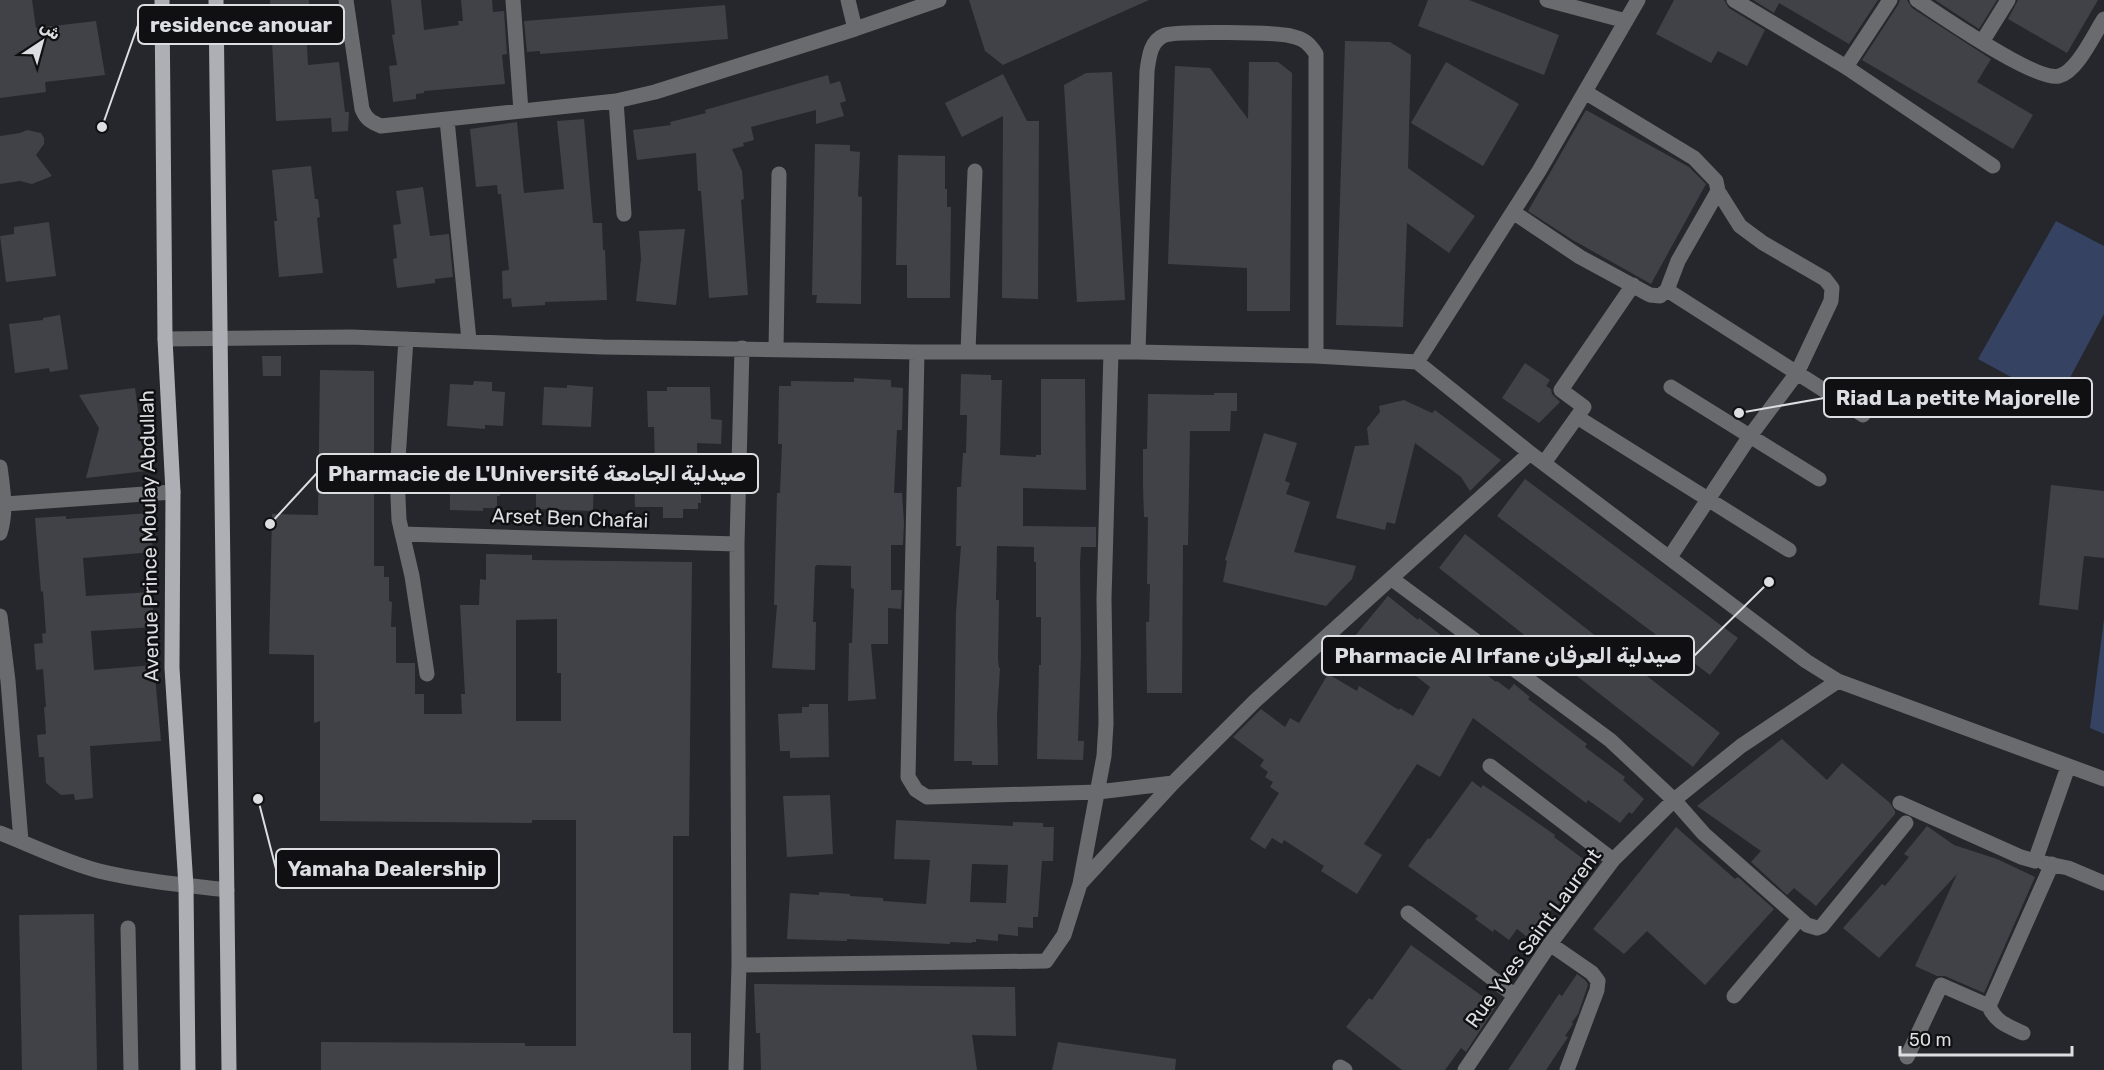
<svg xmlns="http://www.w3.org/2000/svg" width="2104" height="1070" font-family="Rubik,'Noto Sans Arabic',sans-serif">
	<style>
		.green { fill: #364262 }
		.building { fill: #414247; fill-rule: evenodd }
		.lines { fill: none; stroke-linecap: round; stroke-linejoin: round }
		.minor { stroke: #6a6b6e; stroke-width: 15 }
		.major { stroke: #aeafb4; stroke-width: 15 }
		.labels { text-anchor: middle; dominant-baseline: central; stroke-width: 5; stroke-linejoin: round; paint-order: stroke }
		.street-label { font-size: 20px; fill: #dddee1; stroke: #101012 }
		.leader { fill: none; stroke: #dddee1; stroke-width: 2 }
		.callout-dot { fill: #dddee1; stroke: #101012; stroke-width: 2 }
		.callout { fill: #101012; stroke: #dddee1; stroke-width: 2 }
		.callout-label { font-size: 21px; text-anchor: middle; font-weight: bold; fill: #dddee1 }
	</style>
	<rect width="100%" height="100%" fill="#26272c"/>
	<path class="green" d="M2056 221 2104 246V314L2057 402 1978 359Z
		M2104 619V734L2090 728Z"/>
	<path class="building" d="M0 0H32L36 28 96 21 105 75 45 82 46 92 0 98Z
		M270 0H309L311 28H306L308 65 339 62 345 112H349L348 131 332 132 331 118 276 121Z
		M391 0H421L424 30 459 25 458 21H463L461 0H492L493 12 504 11 507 54 502 55 505 84 424 91V93L416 94V99L393 102 389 66 397 65 392 35 395 34Z
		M969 0H1149L1003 65 985 51Z
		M1428 0H1469L1559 35 1544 75 1418 26Z
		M1674 0H1724L1729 8 1765 30 1747 66 1718 51 1711 63 1656 34Z
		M1753 0H1878L1849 44 1779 3 1774 13Z
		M1900 0H1907L1912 8 1991 59 1977 82 2033 115 2013 149 1862 60 1898 5Z
		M1935 0H1997L1979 29Z
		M2018 0H2098L2067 53 2008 19Z
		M725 5 728 39 540 54V51L527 52 524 21Z
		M1345 41 1390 42 1411 55 1408 168 1475 216 1449 253 1407 223 1403 327 1336 325Z
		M1249 62H1278L1292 73 1290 311H1247V268L1168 264 1175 66 1210 68 1248 119Z
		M1446 62 1519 104 1483 166 1411 123Z
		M1112 72 1125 300 1077 302 1064 85 1086 73Z
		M1003 74 1027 121H1039L1038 299 1002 298 1003 116 962 137 945 103Z
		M828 75 830 84 840 81 846 101 840 103 844 116 816 124V110L751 127 754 140 743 143 744 146 732 149 742 171 744 199 741 200 748 295 709 298 701 191H698L696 153 637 160 633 130 671 125 670 122 706 113 705 110Z
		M1586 110 1689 167 1706 184 1651 284 1571 239 1528 211Z
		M584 119 593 223H602L603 250H605L607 300 545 302V305L512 307 511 298 503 299 502 271 509 270 501 194H498L497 185 476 187 470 129 517 122 524 193 564 189 557 121Z
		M27 130 41 133 44 138V144L36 155 52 176 32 184 20 181 0 184V136L20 133Z
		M815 144 850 145V151L860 152 858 196 862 197 861 304 816 303 817 295H812Z
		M898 155 945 156V189H947V207H951L950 298H907V265H896Z
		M311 166 315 199H318L320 217 317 218 323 273 279 277 274 221H277L272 170Z
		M423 187 430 236 449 234 453 277 435 279V283L397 288 393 259 397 258 393 225 401 224 396 191Z
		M49 222 56 276 6 282 0 236 14 234V227Z
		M685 229 676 305 636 301 641 259 639 231Z
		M60 315 68 369 50 372 49 368 15 373 9 324 43 320V318Z
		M262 356H281V376H263Z
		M1525 363 1550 380 1546 386 1551 389 1552 394 1560 402 1539 423 1502 398Z
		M320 370 374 371V566H384V577H389V601L392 602 391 627H396V663H415V694H424V714H462L461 694H465L460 605H479L480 579 486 580V554L532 555V560L692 562 689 836H673V1033H691V1070H321V1042L525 1043V1046H576V820H532V823L320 821V721L314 723V655L269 654 272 514 318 515ZM557 619V673H561V721H516V620Z
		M961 374 991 375V380H1002L1000 455 1036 457V455H1041V379H1085L1086 490 1023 488V526L1096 527V547H1081L1080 563 1081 654 1078 741H1084L1083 760 1037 759 1039 665H1041V617H1036V562H1034V547L997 546 996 600H999L998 659 999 668H1000L997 716 998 765H972V761H954L956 612 961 546H956L957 487H961L963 453H966L967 415H960Z
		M854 378 891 380V387L903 388 902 430H897L894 493H902L904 523 903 545H891V590H902L901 609 888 608V644H871L876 699 848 701 849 643H852L854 589 851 588V566L817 565 815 567 813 622H816L815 670 772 668 777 605H774L777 493H780L782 444H778L779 386H791V381L854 382Z
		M474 381 492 382V391L505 392 503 426 485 425V429L447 426 450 384 473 385Z
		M567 385 593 387 591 427 542 425 544 387 567 388Z
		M667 387H710L711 419 722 420 721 444 697 443 698 484H701V503H698V509H683V518H663V507H635L634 470 655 469 654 427H648L647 391H667Z
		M135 388 146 471 86 478 99 428 79 395Z
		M1214 393H1237V411H1231L1230 431H1190L1188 545H1183L1182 693H1147L1146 622H1149L1150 584H1147L1148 517H1144L1143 486V449H1147L1148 394 1214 395Z
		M1404 400 1432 413 1435 410 1501 460 1470 491 1461 477 1415 443 1395 524 1387 522 1385 530 1336 518 1355 446 1369 445 1367 428 1380 412 1379 406Z
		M1264 433 1297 443 1285 481 1290 483 1286 494 1310 502 1294 552 1356 566 1352 579 1326 606 1223 582 1227 561 1225 560Z
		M489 468 507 469V470L594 473 593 511 536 509V493L500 492V496H497V508H483V511L450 510V469L489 470Z
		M1525 479 1738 638 1710 675 1497 516Z
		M2051 485 2104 491V558L2084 556 2078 610 2039 605Z
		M150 513 153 552 83 558 86 596 152 592 154 627 91 631 94 670 154 665 161 741 90 746 93 798 75 800 74 794 61 795 46 783 44 757H39L37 735 46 734 44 707H46L43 669 36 670 34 644 43 643 42 634 46 633 43 591 41 592 35 518 66 516V519Z
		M1465 534 1720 733 1693 767 1439 568Z
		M1388 596 1418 620 1419 618 1442 636 1440 639 1496 682 1497 681 1509 690 1514 684 1530 697 1528 699 1587 744 1585 747 1625 777 1623 780 1644 799 1632 814 1629 812 1620 823 1588 800 1586 803 1473 718 1440 777 1417 764 1364 844 1382 855 1357 894 1321 871 1324 866 1284 840 1282 844 1272 838 1265 849 1250 839 1279 793 1270 787 1273 782 1265 777 1268 772 1260 766 1264 760 1233 737 1261 709 1285 727 1290 718 1299 723 1328 674 1357 691 1359 686 1399 710 1400 708 1413 716 1430 687 1388 654 1378 667 1349 643Z
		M809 704H828L829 757 790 758V751H780L778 714 802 713V707H809Z
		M1782 739 1827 780 1842 763 1890 803 1895 811V814L1816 906 1794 888 1787 895 1751 862 1761 851 1697 806Z
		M1472 781 1481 788 1483 785 1509 803 1555 835 1554 837 1586 861 1564 892 1566 894 1554 911 1552 909 1530 939 1517 929 1509 940 1494 929 1493 932 1475 919 1478 916 1408 866 1428 838 1430 839Z
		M830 795 833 854 787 857 783 796Z
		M896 820 1013 826V822L1043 823V827H1054L1053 861H1042L1038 917H1033V928L1018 927V936L998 934V941L976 939V942H972V943L950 942V944L847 939V941L787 939 790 893 819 895V892L850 894V896L883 898V901L926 904 930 860 894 859ZM972 864 1008 865 1006 903 970 902Z
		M1927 826 1954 845 1997 859 2035 877 1984 993 1945 976H1937L1915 966 1957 874 1879 958 1843 928 1882 884 1885 886 1909 857 1904 854Z
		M1676 827 1735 879 1738 877 1774 909 1705 985 1647 931 1624 954 1593 929Z
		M94 914 97 1070H22L19 915Z
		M1411 945 1496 1006 1466 1052 1461 1048 1445 1070H1402L1346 1027 1369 998 1372 1000Z
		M1577 974 1585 980 1588 984 1587 988 1578 1014 1572 1022 1573 1024 1565 1036 1568 1037 1546 1070H1508L1559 994 1562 996Z
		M754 984 1015 987 1016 1036 972 1035 977 1070H761L760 1033H756Z
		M1058 1042 1176 1059 1175 1070H1052Z"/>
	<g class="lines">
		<path class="minor" d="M346 0 362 109C366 119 371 122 381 126L616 101 655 92 855 29 939 0
			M513 0 521 111
			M848 0 855 29
			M1547 0 1626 21
			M1734 0 1846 67 1993 166
			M1917 0C1940 15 2036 82 2059 76 2077 72 2094 34 2104 19
			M1982 42 2008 0
			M1846 67 1890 0
			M1585 92 1694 158 1716 181 1718 191 1740 226 1763 243 1825 279 1832 288 1831 301 1797 373 1750 436 1670 557
			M616 101 624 214
			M447 120 469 340
			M1513 212 1580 257 1650 295 1660 296 1667 290 1678 261 1718 191
			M1667 290 1863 415
			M165 339 351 337 603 347 917 352H1138L1316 356 1417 362 1530 453 1806 661 1838 681 2104 779
			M406 339 397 474 399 520 412 576 427 674
			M776 349 779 174
			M917 352 908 777 916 790 927 797 1098 792 1173 783
			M968 352 975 171
			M1138 352 1147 71C1149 57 1150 41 1165 35 1177 31 1277 32 1291 36 1304 39 1309 43 1316 54V356
			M1417 362 1539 171 1638 0
			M1671 387 1819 479
			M1577 417 1789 550
			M1544 463 1584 407 1561 390 1633 285
			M0 467C3 490 7 511 0 533
			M5 504 173 492
			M402 534 737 544
			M1392 579 1610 740 1674 800 1704 834 1807 925 1817 928 1822 926 1906 823
			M0 616 8 681 21 841
			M1490 766 1613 860
			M1900 803 2021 857 2035 861 2068 767
			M0 833C33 846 65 862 99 871 140 881 184 885 227 890
			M2044 863 2068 868 2104 883
			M1080 884 1173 783 1255 701 1530 453
			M1408 913 1515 996
			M128 928 131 1070
			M1550 944 1592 973 1598 981 1597 990 1567 1070
			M739 965 1046 961 1064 935 1080 884 1104 756 1106 724 1104 599 1111 352
			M1734 996 1799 919
			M1989 1006C1995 1022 2008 1026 2023 1033
			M1907 1057 1941 985 1989 1006 2052 864
			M1340 1067 1345 1070
			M736 1070 739 965 737 544 742 348
			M1465 1070 1550 944 1613 860 1674 800 1741 746 1838 681"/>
		<path class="major" d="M162 0 165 339 173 492 172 668 186 886 188 1070
			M216 0 229 1070"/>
	</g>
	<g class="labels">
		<g class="street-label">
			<text transform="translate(570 518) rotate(2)">Arset Ben Chafai</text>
			<text transform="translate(149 536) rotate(-91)">Avenue Prince Moulay Abdullah</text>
			<text transform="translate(1533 938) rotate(-54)">Rue Yves Saint Laurent</text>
		</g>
	</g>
	<path class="leader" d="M102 127L138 25M1739 413L1824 398M270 524L317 473M1769 582L1694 656M258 799L276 869"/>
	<g class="callout-dot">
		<circle cx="102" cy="127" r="6"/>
		<circle cx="1739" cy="413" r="6"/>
		<circle cx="270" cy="524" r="6"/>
		<circle cx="1769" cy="582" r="6"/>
		<circle cx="258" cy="799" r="6"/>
	</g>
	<g class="callout">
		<rect x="138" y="5" width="206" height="39" rx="6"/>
		<rect x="1824" y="378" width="268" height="39" rx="6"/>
		<rect x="317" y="454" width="441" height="39" rx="6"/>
		<rect x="1322" y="636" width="372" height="39" rx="6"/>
		<rect x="276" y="849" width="223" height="39" rx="6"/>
	</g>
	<g class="callout-label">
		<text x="241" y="32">residence anouar</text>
		<text x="1958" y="405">Riad La petite Majorelle</text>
		<text x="537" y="481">Pharmacie de L'Université صيدلية الجامعة</text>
		<text x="1508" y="663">Pharmacie Al Irfane صيدلية العرفان</text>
		<text x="387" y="876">Yamaha Dealership</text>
	</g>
	<g transform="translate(42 42) rotate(36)" stroke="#101012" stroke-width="4.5" paint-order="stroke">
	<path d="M0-4.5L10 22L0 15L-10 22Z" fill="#dddee1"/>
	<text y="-9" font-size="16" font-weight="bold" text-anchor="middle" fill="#dddee1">ش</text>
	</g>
	<path d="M1900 1046v9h172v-9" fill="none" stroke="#dddee1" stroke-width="3"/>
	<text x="1909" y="1046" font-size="18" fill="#dddee1" stroke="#101012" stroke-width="4.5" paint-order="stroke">50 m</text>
</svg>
